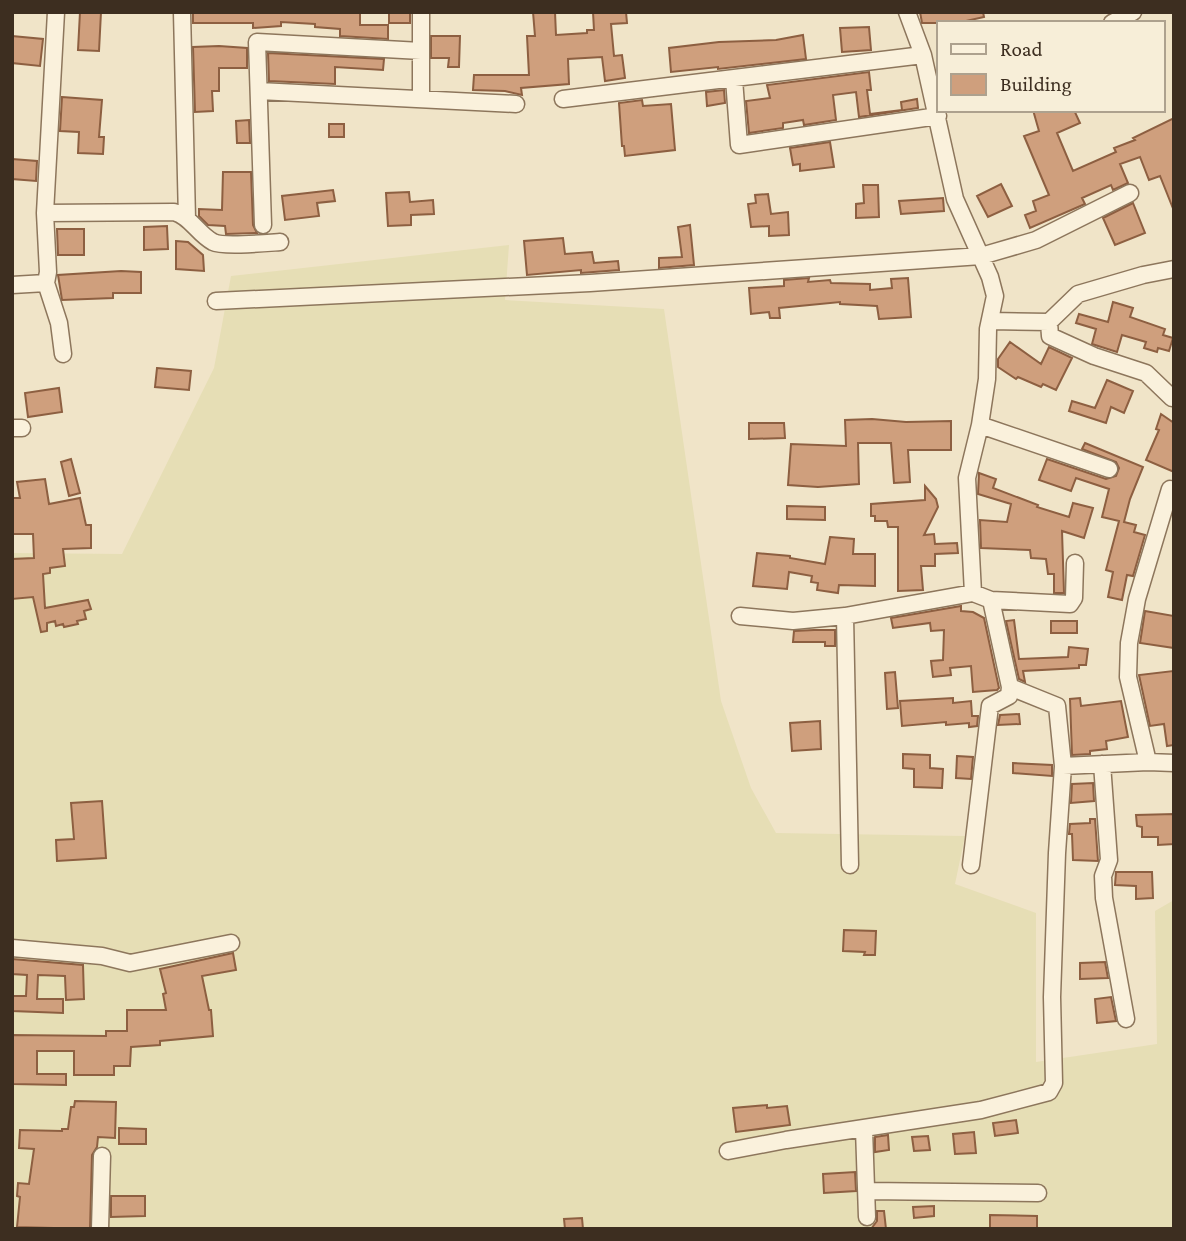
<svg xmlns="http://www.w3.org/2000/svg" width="1186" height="1241" font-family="'Crimson Pro',serif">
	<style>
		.farmland { fill: #e6deb5 }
		.building { fill: #cf9f7d; stroke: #8d5f41; stroke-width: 2 }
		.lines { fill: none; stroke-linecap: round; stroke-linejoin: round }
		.street-casing { stroke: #8d765c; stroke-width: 19 }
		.street { stroke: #faf1dc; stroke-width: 16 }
	</style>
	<rect width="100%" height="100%" fill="#f0e4c8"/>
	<path class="farmland" d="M509 245 505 300 664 309 721 701 751 788 776 833 965 836 955 884 1036 913V1062L1157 1044 1155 911 1174 900V1229H12V553L122 554 214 368 231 276Z"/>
	<path class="building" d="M80 12H101L99 51 78 50Z
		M193 12H360V25H388V39L340 36V29L315 27V24L281 22V26L253 28V23H193Z
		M389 12H410V23H389Z
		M533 12H555L556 35 587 33V30H594L593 12H626L627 23 611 24 614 56 622 55 625 78 605 81 602 57 568 59 569 84 521 88 522 95 505 91 473 90 474 75H529L527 36H535Z
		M920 12H983L984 17 957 23H922Z
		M869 27 871 50 842 52 840 28Z
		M803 35 806 59 718 69V67L671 72 669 48 719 42 776 40Z
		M12 36 43 39 40 66 12 63Z
		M431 36H460L459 67H448L449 58H431Z
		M219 46 247 48V68H219V91H212L213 111 195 112 193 47Z
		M268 53 384 59 383 70 335 67V84L269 81Z
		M869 72 871 90H867L870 114 902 110 901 102 917 99 918 108 859 117 856 92 833 95 836 120 804 125 803 120 783 123V128L749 133 746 101 770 98 767 85Z
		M724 90 725 103 707 106 706 92Z
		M62 97 102 100 99 137H104L103 154 78 153 79 132 60 131Z
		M642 100 643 106 671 104 675 150 625 156 624 146H622L619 103Z
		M1033 110H1074L1080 123 1057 133 1073 171 1116 152 1114 148 1135 140 1133 138 1174 118V211L1160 176 1149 180 1140 157 1120 164 1128 183 1113 190 1111 185 1082 198 1085 204 1030 228 1025 215 1036 211 1033 201 1049 195 1024 136 1039 131Z
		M249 120 250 143H237L236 121Z
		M329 124H344V137H329Z
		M830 142 834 167 800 171V164L793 165 790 148Z
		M12 159 37 161 36 181 12 179Z
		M223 172H251L253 225 257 233 226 234 225 226 208 225 199 216V209L222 210Z
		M1001 184 1012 206 988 217 977 196Z
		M863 185H878L879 217 856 218V204L864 203Z
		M333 190 335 201 317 203 319 216 285 220 282 196Z
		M409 192 410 202 433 200 434 214 411 215V225L388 226 386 193Z
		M768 194 771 214 788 212 789 235 769 236V226L751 227 748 204 756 203 755 195Z
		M943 198 944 211 901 214 899 201Z
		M1133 203 1145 233 1115 245 1103 218Z
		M690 225 694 265 659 268V258L682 257 678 227Z
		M167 226 168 249 144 250V227Z
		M57 229H84V255H58Z
		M563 238 565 254 592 252 594 263 618 261 619 270 581 273V270L527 275 524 241Z
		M176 241 188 242 203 255 204 271 176 269Z
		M121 271 141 272V293H113V298L62 300 58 275Z
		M809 278 808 282 830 280 831 283 870 284V290L892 288 891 279 908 278 911 317 879 319 877 306 840 304V302L779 308 780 318H770L769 312 751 314 749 288 784 286V280Z
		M1113 302 1133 308 1130 317 1165 329 1163 335 1173 338 1169 351 1158 348 1157 352 1144 348 1146 342 1122 335 1117 352 1092 344 1096 329 1076 323 1079 314 1108 322Z
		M1010 342 1041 364 1049 347 1072 358 1056 390 1043 384 1041 387 1018 377 1016 379 998 367V359Z
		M157 368 191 371 189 390 155 387Z
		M1107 380 1133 391 1124 413 1111 407 1106 423 1069 411 1072 401 1095 408Z
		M59 388 62 412 28 417 25 393Z
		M1161 414 1174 423V472L1146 460 1159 430 1156 429Z
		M872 419 906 422 951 421V450H908L910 482 894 483 891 443H858L859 484 818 487 788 485 791 444 846 446 845 420Z
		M749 423H784L785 438 749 439Z
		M1085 443 1143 467 1130 499 1124 522 1136 525 1134 532 1145 535 1133 576 1127 575 1122 600 1108 597 1113 572 1106 570 1119 521 1102 517 1109 489 1076 478 1071 491 1039 480 1047 459 1106 479 1116 476 1119 468 1116 462 1082 449Z
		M71 459 80 493 69 496 61 462Z
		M979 473 996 479 993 488 1038 505 1037 507 1069 517 1073 503 1093 508 1084 538 1062 531 1064 593H1054V574H1048L1046 559 1031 558 1030 550 981 548 980 520 1007 522 1011 504 978 494Z
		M45 479 49 504 80 498 86 525H91V548L63 549 65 566 50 568V573L43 574 45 608 88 600 91 609 84 611 86 619 77 621 78 624 64 627 63 624 56 626 55 621 47 623V631L41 632 33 597 12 599V559L34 558 33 534H12V498H20L17 482Z
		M925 486 936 499 938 507 924 535 934 534 935 544 957 543 958 553 935 554V566H921L923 590 898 591V527H888L887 521H875V516H871V504L925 500Z
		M787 506 825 507V520L787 519Z
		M830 537 854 539 853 554H875V586L839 585 838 593 817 590 818 583 811 582 812 576 789 572 787 589 753 586 757 553 790 556V558L825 564Z
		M961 606V611L973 612 984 618 999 688 997 690 973 692 971 666 950 668 951 675 933 677 931 661 943 660 944 630 931 631 930 623 893 628 891 618Z
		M1145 611 1174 616V648L1140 643Z
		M1014 620 1019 659 1068 657 1069 647 1088 649 1086 665H1079V668L1023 671 1025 682 1019 679 1006 621Z
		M1051 621H1077V633H1051Z
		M814 630H835V646H825V642H793L794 631Z
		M1173 671 1174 745 1167 746 1164 724 1150 726 1139 675Z
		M895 672 898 708 887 709 885 673Z
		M953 698V703L971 701 972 716H978L977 726 969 727V723L946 725V722L902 726 900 701Z
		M1080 698 1081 706 1121 701 1128 737 1106 741 1107 749 1090 751V754L1072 755 1070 699Z
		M1019 714 1020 724 998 725 1000 715Z
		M820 721 821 749 792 751 790 723Z
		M903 754 930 755V768L943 769 942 788 914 787V769L903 768Z
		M957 756 973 757 971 779 956 778Z
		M1013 763 1052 765V776L1013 773Z
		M1093 783 1094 801 1071 803 1072 784Z
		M102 801 106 858 57 861 56 840 74 839 71 803Z
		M1174 814V844L1158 845V837H1142V827L1137 826 1136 815Z
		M1090 819H1095L1098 861 1073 860 1072 834H1069L1070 824 1090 823Z
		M1116 872H1152L1153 898 1136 899V886L1115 885Z
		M844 930 876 931 875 955H864L865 952 843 951Z
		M233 953 236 970 202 976 209 1010H211L213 1036 160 1041V1045L131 1047 130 1066H114V1075H74V1051H37V1074H66V1085L12 1084V1035L106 1036V1031H127V1010H166L163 994 166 993 160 969Z
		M12 959 83 965 84 999 66 1000 65 976 38 975 37 999H63V1013L12 1011V996H26L27 975 12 974Z
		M1105 962 1108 978 1080 979V963Z
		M1111 997 1116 1021 1097 1023 1095 999Z
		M75 1101 116 1102 115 1138 98 1137 97 1147 92 1155 90 1229 17 1227 20 1197 17 1196 18 1183 29 1184 34 1149 19 1148 20 1130 62 1131V1129H68L71 1107H74Z
		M767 1105V1108L787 1106 790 1125 736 1132 733 1108Z
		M1016 1120 1018 1133 995 1136 993 1123Z
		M119 1128 146 1129V1144H119Z
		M974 1132 976 1153 955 1154 953 1134Z
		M888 1135 889 1150 875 1152V1137Z
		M928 1136 930 1150 914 1151 912 1137Z
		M855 1172 856 1191 824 1193 823 1174Z
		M111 1196H145V1216L111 1217Z
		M934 1206V1216L914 1218 913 1207Z
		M877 1211H884L886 1229H871L877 1221Z
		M990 1215 1037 1216V1229H990Z
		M582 1218 583 1229H565L564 1219Z"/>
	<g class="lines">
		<g class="street-casing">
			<path id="street" d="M182 12 187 219
				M907 12 923 55 955 199 990 277 995 296 988 329 987 379 980 425 967 478 973 593
				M1112 23 1133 12
				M734 79 739 145 938 116
				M259 91 516 104
				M421 98V12
				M563 99 923 55
				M45 213 174 212C190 216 198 234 213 242 223 247 266 243 280 242
				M263 225 257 42 421 51
				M46 283 59 323 63 354
				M12 285 46 283 48 272 45 213 56 12
				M216 301 590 283 981 256 1036 240 1130 193
				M990 321 1049 322 1050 336 1094 356 1146 373 1172 398
				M1049 322 1078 294 1143 275 1174 269
				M980 425 1109 469
				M12 428H22
				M991 600 1070 604 1074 598 1075 563
				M845 616 850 865
				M1148 762 1128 677 1129 643 1137 599 1170 489
				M1102 764 1109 860 1103 876 1104 898 1126 1019
				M1063 766 1148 762 1174 763
				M971 865 990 706 1009 696 1010 687
				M12 948 102 956 130 963 231 943
				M864 1129 867 1217
				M728 1151 786 1140 981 1110 1049 1092 1054 1083 1052 997 1057 853 1063 766 1057 706 1010 687 991 600 973 593 845 616 793 621 740 616
				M867 1191 1038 1193
				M100 1229 102 1156"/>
		</g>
		<use href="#street" class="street"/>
	</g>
	<rect width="1186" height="1241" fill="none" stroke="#3d2e20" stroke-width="28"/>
	<rect x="937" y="21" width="228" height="91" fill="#f7eed8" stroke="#ada18e" stroke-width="2"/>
	<rect x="951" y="44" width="35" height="10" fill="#faf1dc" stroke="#ada18e" stroke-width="2"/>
	<text x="1000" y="56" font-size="21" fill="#3d2e20">Road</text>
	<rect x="951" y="74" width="35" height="21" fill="#cf9f7d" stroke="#ada18e" stroke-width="2"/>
	<text x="1000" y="91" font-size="21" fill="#3d2e20">Building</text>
</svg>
